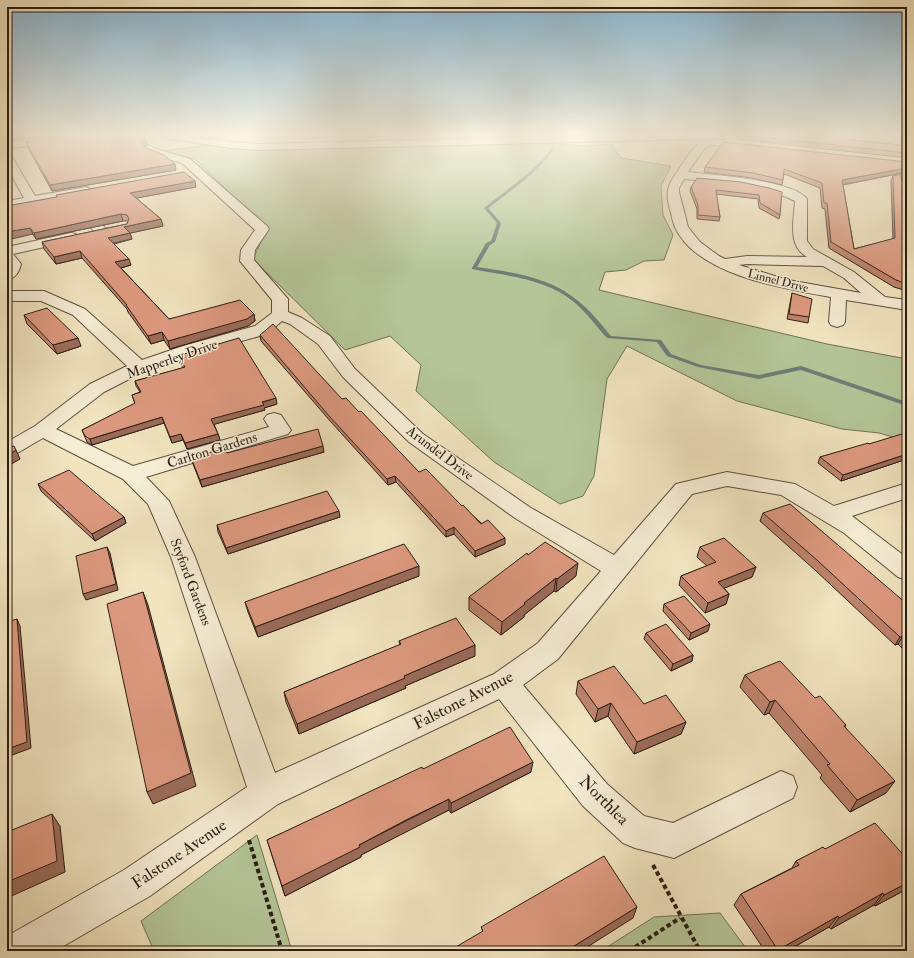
<svg xmlns="http://www.w3.org/2000/svg" width="914" height="958" font-family="'IM FELL Double Pica',serif">
	<style>
		.green { fill: #b4c597; stroke: #707156 }
		.lines { fill: none; stroke-linecap: round; stroke-linejoin: round }
		.stream { fill: #6f7d76; fill-rule: evenodd }
		.minor-casing { stroke: #5d4f3f; stroke-width: 2 }
		.path { stroke: #2c1d14; stroke-width: 4; stroke-dasharray: 4.5 3; stroke-linecap: butt }
		.minor { fill: #f6edd5; fill-rule: evenodd }
		.wall { fill: #be846d; stroke: #2c1d14 }
		.shaded-wall { fill: #9b6b59; stroke: #2c1d14 }
		.building { fill: #dd997f; stroke: #2c1d14 }
		.labels { text-anchor: middle; dominant-baseline: central; stroke-width: 3; stroke-linejoin: round; paint-order: stroke }
		.far-street-label { font-size: 12px; fill: #2c1d14; stroke: #f6edd5 }
		.street-label { font-size: 14px; fill: #2c1d14; stroke: #f6edd5 }
		.near-street-label { font-size: 17px; fill: #2c1d14; stroke: #f6edd5 }
	</style>
	<rect width="100%" height="100%" fill="#f1e4bf"/>
	<filter id="stains"><feTurbulence type="fractalNoise" baseFrequency=".005" numOctaves="4"/><feColorMatrix values="0 0 0 0 .2 0 0 0 0 .09 0 0 0 0 .02 0 0 0 .5 -.17"/></filter>
	<radialGradient id="worn" r=".72"><stop offset=".6" stop-color="#630" stop-opacity="0"/><stop offset="1" stop-color="#630" stop-opacity=".3"/></radialGradient>
	<path class="green" d="M491 135H540L560 144 587 146 611 144 621 158 671 166 661 186 663 215 673 235 664 260 644 261 626 270 605 272 599 290 827 344 907 359V441L879 433 842 429 737 401 627 346 607 379 594 476 583 496 560 504 494 462 416 391 421 365 390 336 345 350 253 259 267 229 195 159 164 151 210 145 244 149 499 143Z
		M257 835 292 951H154L141 921Z
		M720 913 748 951H601L654 917Z"/>
	<g class="lines">
		<path class="stream" d="M551 148 554 149C536 174 512 190 488 208L501 223 495 242 490 245 477 267C511 272 550 277 577 300 590 310 600 323 611 336L661 340 671 354 701 365 759 375 801 366 907 402V406L801 370 759 379 698 367 667 356 657 342 607 338C596 326 586 312 574 302 545 278 507 276 472 269V268L486 243 491 241 497 223 484 208 529 173 545 157Z"/>
		<g class="minor-casing">
			<path id="minor" d="M159 135C192 135 225 142 258 144L614 135H739L734 138 258 150 231 148 164 138Z
				M57 136 60 137 62 139 60 141 7 149V143Z
				M709 139 722 140 727 143 726 145H710L704 149 688 172C711 175 794 180 807 199V241L813 249 854 272 885 297 907 300V310L846 300 845 322 843 325 837 327 831 325 829 322 831 297C785 289 696 275 675 227 673 223 672 218 671 213 667 200 665 190 673 178 683 164 692 144 709 139ZM684 179C722 183 760 184 795 201 794 220 787 246 807 257L747 256 725 259 719 256 700 242 688 227 679 192V188ZM747 264 823 266 844 278 861 293 788 280 739 265Z
				M149 145 156 149 190 159 267 226 269 229 255 250 254 260 288 299V312L302 318 330 336 355 369 423 434 531 508 614 555 676 484 727 472 795 484 834 506 907 483V498L852 516 907 558V580L898 577 844 533 781 495 727 486 692 494 558 659 523 685 607 784 644 816 673 823 781 771 793 776 797 787 793 798 674 858 635 848 623 843 583 806 499 699 278 804 150 896 55 951H7V936L124 870 247 787 171 557 148 504 123 479 43 438 14 455 7 457V442L35 426 90 384 127 366 73 315 41 301H7V291H44L85 309 142 360 183 346 255 326 272 313V300L240 261 241 250 255 230 182 163 148 153 144 148ZM282 321 290 324 318 344 343 377 409 442 515 518 601 571 538 643 494 674 275 773 195 557 169 501 146 477 288 434 291 430 281 415 274 413 267 415 264 419 269 427 133 466 56 429 104 392 145 371 195 354 267 334Z
				M7 154 12 157 35 196 86 187 90 189 92 191 90 193 86 195 7 209V201L24 198 7 167Z
				M95 221C101 223 104 226 108 231L106 234H96L89 225 90 222Z
				M71 233 76 234 78 237 76 240 13 254 21 264C19 272 16 278 7 280V247Z"/>
		</g>
		<path class="path" d="M249 840 282 951
			M653 865 700 951
			M629 951 680 918"/>
		<use href="#minor" class="minor"/>
	</g>
	<path class="wall" d="M300 135H347L305 139Z
		M736 135H855L843 137V139L907 146V158L736 139Z
		M146 139 147 145 145 146 146 148 176 170 52 191 28 148 26 142Z
		M907 162V172L843 185 854 249 893 239 891 181 893 176 907 198V291L894 287 829 248 825 209 822 208 820 188 784 174 782 185 752 178 704 172 705 167Z
		M196 187 136 198 161 219 163 226 130 233 132 239 114 244 131 265 121 268 169 319 254 314 255 321 248 326 170 349 164 340 151 344 128 312 127 309 82 258 56 264 44 249 42 242 127 224 128 221H123L36 239 12 205Z
		M691 187 769 188 780 215 779 219 759 208 758 199 716 194 720 217 719 221 697 219V209L690 191Z
		M792 293 809 317 808 323 787 319Z
		M24 315 81 346 57 354 27 324Z
		M260 335 342 399 359 412 419 472 462 506 505 544 475 557 454 534 446 537 396 482 388 485 331 422 261 341Z
		M177 356 277 404 264 408 265 410 214 424 218 434 220 440 187 449 183 440 172 443 164 423 92 445 87 442 82 430 135 404 132 395 140 392 136 386 135 381 183 368 178 361Z
		M907 437V459L841 481 818 463 820 457 869 444Z
		M324 452 202 487 193 464 191 458 227 453Z
		M38 484 124 517 126 523 95 541 41 491Z
		M763 513 907 604V653L898 644 895 645 815 570 760 521Z
		M340 517 228 554 218 532 217 525Z
		M906 520H907V533L902 528Z
		M700 547 756 567 752 577 724 588 729 594 726 604 705 613 679 585 681 576 707 566 697 557Z
		M528 555 576 576 556 592 554 591 524 615V617L501 635 469 610V597Z
		M419 576 258 637 248 612 245 602Z
		M664 604 708 631 689 640 663 611Z
		M646 633 693 655 692 661 671 671 644 639Z
		M399 641 475 656 405 686 406 688 299 734 286 702 284 692 400 645Z
		M745 675 815 698 846 725 845 727 886 793 850 812 820 778 822 775 769 713 764 715 740 687Z
		M578 681 644 704 686 722 681 734 634 754 608 716 595 722 576 694Z
		M423 769 531 772 451 813 449 810 407 831 361 855V857L285 896 267 840Z
		M825 849 907 859V889L875 906 874 905 831 929 829 927 787 951H765L734 905 741 894 792 868 796 861Z"/>
	<path class="shaded-wall" d="M11 135H51L7 141V136Z
		M310 135H347L305 139 304 136Z
		M367 135H393L367 138Z
		M842 135H855L842 137Z
		M146 139 147 145 143 148 141 142Z
		M175 164 176 170 52 191 50 185Z
		M907 168V172L840 185 842 180Z
		M195 181 196 187 132 199 130 193Z
		M121 214 123 221 36 239 34 233Z
		M161 219 163 226 126 234 124 227Z
		M30 228 33 234 7 240V232Z
		M130 233 132 239 110 244 108 238Z
		M80 251 82 258 56 264 54 257Z
		M129 259 131 265 117 269 115 262Z
		M254 314 255 321 248 326 170 349 168 341Z
		M162 332 164 340 151 344 148 336Z
		M78 338 81 346 57 354 53 345Z
		M276 398 277 404 264 408 265 410 212 425 211 419Z
		M7 408 10 416 7 417Z
		M162 417 164 423 92 445 90 439Z
		M181 434 183 440 172 443 170 437Z
		M218 434 220 440 187 449 185 443Z
		M323 446 324 452 202 487 200 480Z
		M16 450 20 459 8 466 7 464V456Z
		M907 454V459L841 481 843 475Z
		M395 476 396 482 388 485 387 479Z
		M339 511 340 517 228 554 226 548Z
		M124 517 126 523 95 541 92 534Z
		M454 527V534L446 537V531Z
		M505 538V544L475 557V551Z
		M107 547 110 553 118 590 86 600 83 594Z
		M578 563 576 576 556 592 557 579Z
		M419 566V576L258 637 255 627Z
		M756 567 752 577 715 592 718 582Z
		M556 578 554 591 524 615V617L501 635 502 622 524 603Z
		M143 592 148 605 196 786 153 804 147 792Z
		M729 594 726 604 705 613 708 603Z
		M17 619 20 626 31 748 7 757V749Z
		M710 624 708 631 689 640 691 633Z
		M903 636 898 644 895 645 900 637Z
		M475 645V656L405 686 406 688 299 734 297 724 404 676Z
		M693 655 692 661 671 671 673 664Z
		M775 700 769 713 764 715 770 702Z
		M611 703 608 716 595 722 598 709Z
		M686 722 681 734 634 754 637 742Z
		M533 762 531 772 451 813V803Z
		M895 781 886 793 850 812 857 800Z
		M449 799V810L361 855V857L285 896 282 886 359 845Z
		M52 814 60 826 65 872 7 898V882Z
		M907 883V889L875 906 884 895Z
		M883 893 874 905 831 929 839 918Z
		M637 907 633 918 581 951H566Z
		M838 916 829 927 787 951H778V950Z"/>
	<path class="building" d="M70 135H141L146 139 141 142 146 148 164 155 175 164 50 185 26 142 69 136Z
		M745 135H843V139L907 146V153Z
		M723 142 907 162V168L842 180 854 249 895 238 893 176 900 174 907 198V284L896 280 831 242 827 203H824L822 183 784 169 783 180 753 173 705 167Z
		M184 172 195 181 130 193 161 219 124 227 130 233 108 238 129 259 115 262 169 319 240 300 254 314 247 319 168 341 162 332 148 336 126 305H127L80 251 54 257 42 242 127 224 129 219 127 215 121 214 34 233 30 228 7 232V204L11 203 12 205 57 197 56 195Z
		M697 178 741 182 769 188 782 192 780 215 760 203 759 195 716 190 720 217 698 215V205L691 187Z
		M792 293 812 299 809 317 789 314Z
		M47 308 78 338 53 345 24 315Z
		M273 324 342 399 346 398 359 412 361 411 419 472 426 469 462 506 463 505 481 524 488 520 505 538 475 551 454 527 446 531 395 476 387 479 330 417 260 335Z
		M239 338 276 398 262 402 264 405 211 419 218 434 185 443 181 434 170 437 162 417 90 439 85 436 82 430 135 403 132 395 141 392 135 381 185 367 177 356Z
		M318 429 323 446 200 480 191 458 225 448 227 453Z
		M902 434 907 437V454L843 475 820 457 868 443 869 444Z
		M14 446 16 450 7 456V448Z
		M69 470 124 517 92 534 38 484Z
		M327 491 339 511 226 548 217 525Z
		M790 504 907 604V640L903 636 900 637 818 561 763 513Z
		M724 538 756 567 718 582 729 594 708 603 681 576 716 562 700 547Z
		M545 542 578 563 557 579 556 578 524 603 525 604 502 622 469 597 527 553 528 555Z
		M404 544 419 566 255 627 245 602Z
		M107 547 116 584 83 594 76 556Z
		M143 592 191 773 147 792 107 604Z
		M684 596 710 624 691 633 664 604Z
		M456 618 475 645 404 676 405 678 297 724 284 692 401 644 399 641Z
		M17 619 27 742 7 749V622Z
		M666 624 693 655 673 664 646 633Z
		M780 661 815 698 820 696 846 725 844 726 895 781 857 800 827 765 830 764 775 700 770 702 745 675Z
		M614 666 644 704 666 695 686 722 637 742 611 703 598 709 578 681Z
		M510 727 533 762 451 803 449 799 406 820 359 845 360 847 282 886 267 840 422 767 423 769Z
		M52 814 57 861 7 882V832Z
		M875 823 907 859V883L884 895 883 893 839 918 838 916 778 950 741 894 799 865 796 861 823 847 825 849Z
		M604 856 637 907 566 951H449L483 931 481 927Z"/>
	<linearGradient id="sky" x2="0" y2="1"><stop stop-color="#89b8d5"/><stop offset="0.5" stop-color="#f9f3e2"/><stop offset="1" stop-color="#f9f3e2" stop-opacity="0"/></linearGradient>
	<rect width="914" height="269" fill="url(#sky)"/>
	<g class="labels">
		<g class="far-street-label">
			<text transform="translate(778 281) rotate(14)">Linnel Drive</text>
		</g>
		<g class="street-label">
			<text transform="translate(172 359) rotate(-19)">Mapperley Drive</text>
			<text transform="translate(212 450) rotate(-17)">Carlton Gardens</text>
			<text transform="translate(440 453) rotate(37)">Arundel Drive</text>
			<text transform="translate(191 582) rotate(69)">Styford Gardens</text>
		</g>
		<g class="near-street-label">
			<text transform="translate(463 700) rotate(-27)">Falstone Avenue</text>
			<text transform="translate(604 800) rotate(45)">Northlea</text>
			<text transform="translate(179 854) rotate(-34)">Falstone Avenue</text>
		</g>
	</g>
	<rect width="914" height="958" fill="none" stroke="#f1e4bf" stroke-width="24"/>
	<rect x="8" y="8" width="898" height="942" fill="none" stroke="#2c1d14" stroke-width="2"/>
	<rect x="12" y="12" width="890" height="934" fill="none" stroke="#2c1d14"/>
	<rect width="100%" height="100%" filter="url(#stains)"/>
	<rect width="100%" height="100%" fill="url(#worn)"/>
</svg>
